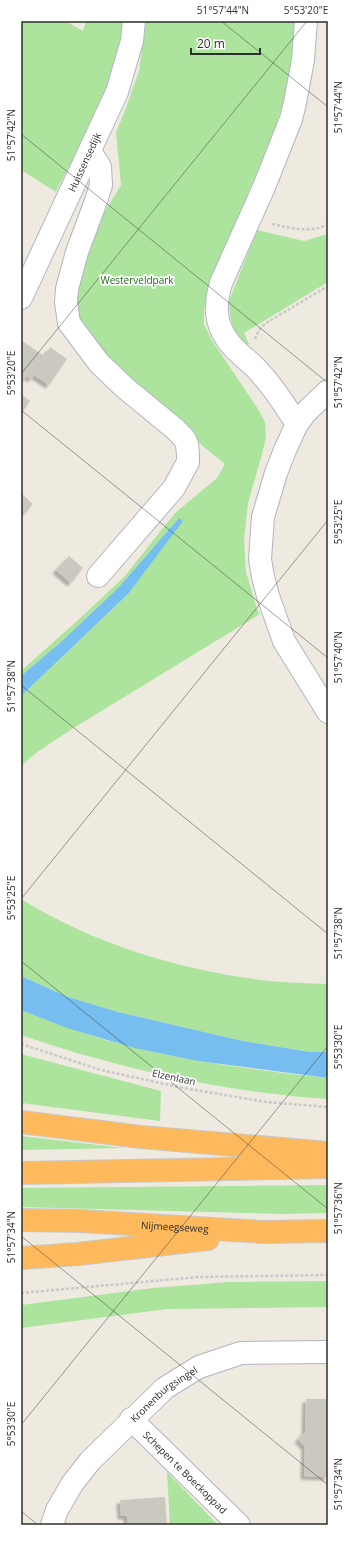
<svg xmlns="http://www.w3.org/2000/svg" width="349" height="1546" font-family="'Open Sans',sans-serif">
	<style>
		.green { fill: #ace49e }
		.water { fill: #75beef }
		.building { fill: #cbc8bf; filter: url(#shadow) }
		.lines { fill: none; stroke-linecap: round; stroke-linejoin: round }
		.minor-casing { stroke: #b4b4c1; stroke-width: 24 }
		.highway-casing { stroke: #c9c9c9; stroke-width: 24 }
		.path { stroke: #c9c9c9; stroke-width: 2.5; stroke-dasharray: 3 2; stroke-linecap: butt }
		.minor { stroke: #fff; stroke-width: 22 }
		.highway { stroke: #feb95c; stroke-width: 22 }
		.ticks { fill: none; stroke: #2e2e2e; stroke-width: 1; stroke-opacity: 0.45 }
		.labels { text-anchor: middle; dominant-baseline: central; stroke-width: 3.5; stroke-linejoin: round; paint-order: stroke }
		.street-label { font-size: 10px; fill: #2e2e2e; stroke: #fff }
		.park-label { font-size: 10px; fill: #216d1b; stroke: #fff }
		.neatline { fill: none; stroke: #2e2e2e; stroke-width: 1.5 }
		.ticks-label { font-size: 10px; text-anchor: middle; fill: #2e2e2e }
	</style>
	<defs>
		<filter id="shadow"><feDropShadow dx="-3.5" dy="3.5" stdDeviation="1" flood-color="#0004"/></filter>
	</defs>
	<rect width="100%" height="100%" fill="#efeae0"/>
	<path class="green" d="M21 21H65L83 31 86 21H124C120 81 82 139 56 192L21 170Z
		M146 21H297L295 42 286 95 274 131 209 288 204 309V324L211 339 258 409 265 422 266 437 261 458 248 503 244 540 246 572 257 609 260 614 72 729 36 753 21 766V696L128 594 179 518 119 587 61 642 21 676V671L77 621 124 577 175 513 217 478 225 464 101 364 74 313 78 281 96 226 121 185 116 132 124 113 139 71Z
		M257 230 304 241 328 234V282L244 333 249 344 247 346C234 337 229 316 229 301Z
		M21 899C94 944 177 969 261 980 283 983 306 983 328 984V1052H310L243 1041 118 1012 68 997 21 976Z
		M21 1010C58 1024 97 1039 136 1048 199 1063 264 1071 328 1078V1099C223 1092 120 1069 21 1035Z
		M21 1054 161 1091 160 1121 21 1103Z
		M21 1136 124 1148 21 1150Z
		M328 1185V1213L282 1214 21 1207V1188Z
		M328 1281V1307L167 1309 21 1328V1305L153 1288 229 1282Z
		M167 1472 218 1525H170Z"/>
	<path class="water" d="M179 518 183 521 128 594 21 696V676L61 642 119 587Z
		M21 976 68 997 118 1012 243 1041 310 1052H328V1078L198 1061 134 1048 67 1028 21 1010Z"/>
	<path class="building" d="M21 340 44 356 50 347 67 359 49 385 34 375 31 379 27 376 21 385Z
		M21 394 30 401 21 414Z
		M21 493 33 504 25 513 21 509Z
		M69 556 83 568 71 583 56 570Z
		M306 1399H328V1477L304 1476 305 1447 298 1439 305 1432Z
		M165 1497 167 1525H127V1516H121L120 1500Z"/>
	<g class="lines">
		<g class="minor-casing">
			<g id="minor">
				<path d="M90 151 100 167 101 185 96 201 77 252 67 289 66 302 69 323 99 363 124 387 175 429 184 438 187 444 188 455V462L174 488 98 576"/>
				<path id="s1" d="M21 298 117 92 132 41 134 21"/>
				<path d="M328 391 306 412 297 424 285 450 276 473 263 517 260 559 263 577 268 596 284 641 328 712"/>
				<path d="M297 424C286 407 275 389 261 374 252 362 237 354 228 341 214 322 215 304 221 283L264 187 291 119 295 103 303 60 306 21"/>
				<path id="s2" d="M131 1419 239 1525"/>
				<path id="s3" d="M52 1525 57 1510 72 1484 90 1461 165 1388 199 1367 241 1353 328 1352"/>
			</g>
		</g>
		<g class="highway-casing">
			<g id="highway">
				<path d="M21 1122 141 1137 328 1153"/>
				<path d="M21 1173 328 1167"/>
				<path id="s4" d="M21 1220 80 1221 264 1232 328 1231"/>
				<path d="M21 1258 78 1254 208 1239"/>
			</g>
		</g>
		<path class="path" d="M272 224C292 228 310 234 328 224
			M255 339 259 330 266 323 328 286
			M21 1044 101 1070 183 1088 266 1102 328 1107
			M21 1293 198 1277 328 1275"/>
		<use href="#minor" class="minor"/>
		<use href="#highway" class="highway"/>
	</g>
	<path class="ticks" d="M221 21 328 107M21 134 328 383M21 374 307 21M21 410 328 658M21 685 328 934M21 899 328 520M21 961 328 1209M21 1236 328 1485M21 1425 328 1046M21 1511 38 1525"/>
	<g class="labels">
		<g class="street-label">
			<text stroke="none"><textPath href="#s1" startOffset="150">Huissensedijk</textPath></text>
			<text transform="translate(174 1077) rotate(12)">Elzenlaan</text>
			<text stroke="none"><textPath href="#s4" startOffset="154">Nijmeegseweg</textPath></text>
			<text stroke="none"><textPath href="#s3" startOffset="175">Kronenburgsingel</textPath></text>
			<text stroke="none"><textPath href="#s2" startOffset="76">Schepen te Boeckoppad</textPath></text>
		</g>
		<g class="park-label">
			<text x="137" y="280">Westerveldpark</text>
		</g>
	</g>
	<rect width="349" height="1546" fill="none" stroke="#ffffff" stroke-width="44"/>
	<path d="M191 48v6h69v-6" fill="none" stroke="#2e2e2e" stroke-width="2"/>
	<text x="197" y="48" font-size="12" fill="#2e2e2e" stroke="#ffffff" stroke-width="3" paint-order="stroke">20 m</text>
	<rect x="22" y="22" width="305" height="1502" class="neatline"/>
	<g class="ticks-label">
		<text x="223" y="14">51°57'44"N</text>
		<text x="306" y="14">5°53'20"E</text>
		<text transform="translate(338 107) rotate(-90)" y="4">51°57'44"N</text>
		<text transform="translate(11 135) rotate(-90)" y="4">51°57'42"N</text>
		<text transform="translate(11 373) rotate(-90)" y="4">5°53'20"E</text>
		<text transform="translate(338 382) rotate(-90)" y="4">51°57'42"N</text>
		<text transform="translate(338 522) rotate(-90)" y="4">5°53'25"E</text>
		<text transform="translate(338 657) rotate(-90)" y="4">51°57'40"N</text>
		<text transform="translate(11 686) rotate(-90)" y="4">51°57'38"N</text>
		<text transform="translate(11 898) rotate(-90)" y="4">5°53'25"E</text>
		<text transform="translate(338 933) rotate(-90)" y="4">51°57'38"N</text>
		<text transform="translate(338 1047) rotate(-90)" y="4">5°53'30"E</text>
		<text transform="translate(338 1208) rotate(-90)" y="4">51°57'36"N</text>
		<text transform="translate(11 1237) rotate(-90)" y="4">51°57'34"N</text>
		<text transform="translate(11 1424) rotate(-90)" y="4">5°53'30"E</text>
		<text transform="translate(338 1484) rotate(-90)" y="4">51°57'34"N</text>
	</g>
</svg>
